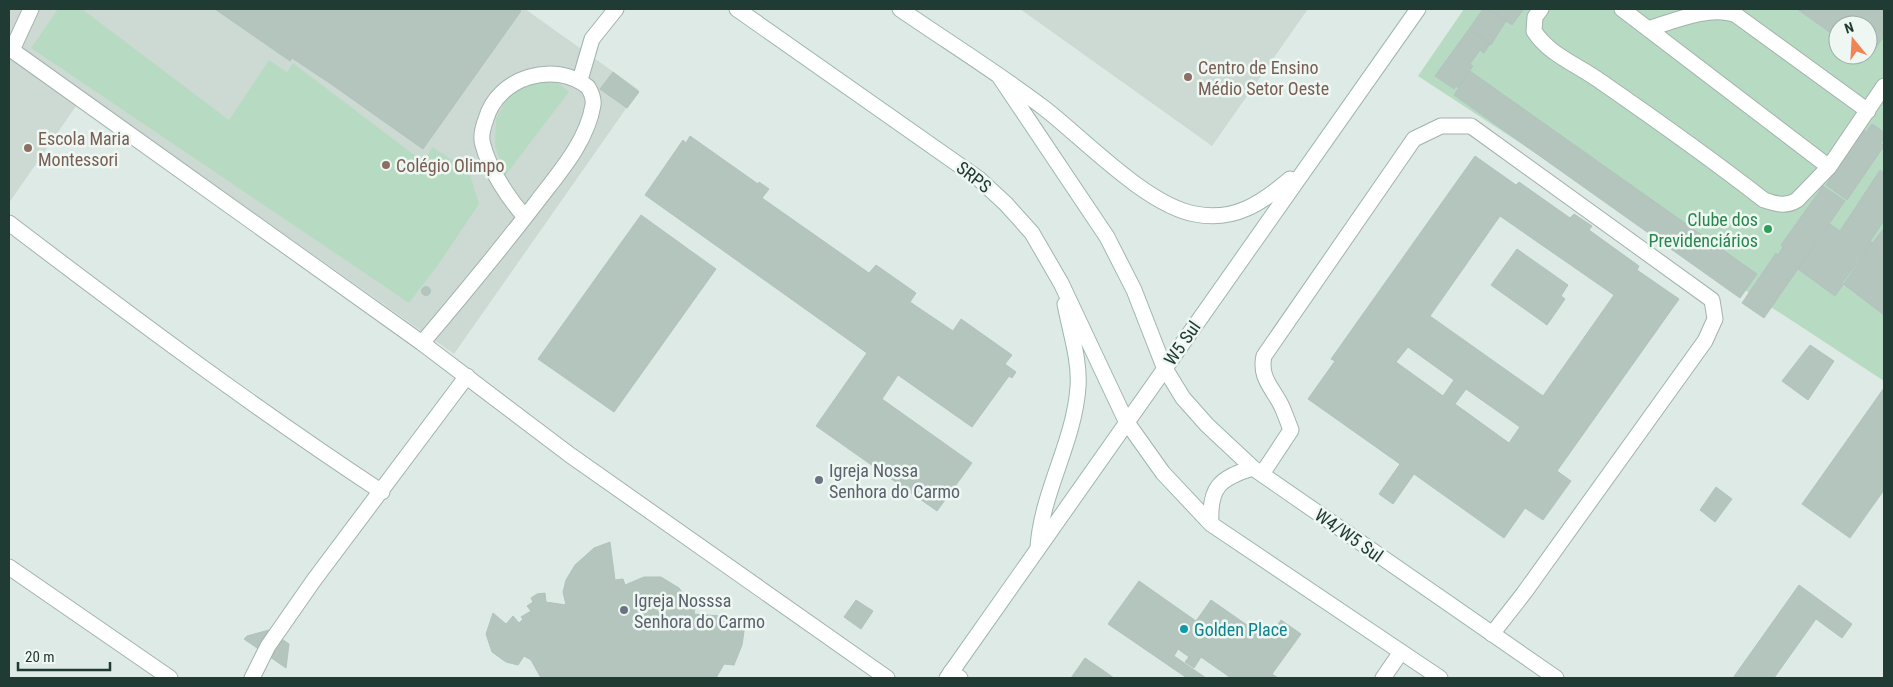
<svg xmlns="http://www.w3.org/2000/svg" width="1893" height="687" font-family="'Roboto Condensed',sans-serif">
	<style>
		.built { fill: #cddad4 }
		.green { fill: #b7dbc2; fill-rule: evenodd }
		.building { fill: #b4c5be; stroke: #b1c3bd; fill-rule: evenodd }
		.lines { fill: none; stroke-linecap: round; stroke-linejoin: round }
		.service-casing { stroke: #a1b2ac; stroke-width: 17 }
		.secondary-casing { stroke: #9eb6ae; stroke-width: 17 }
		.service { stroke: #fff; stroke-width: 15 }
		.secondary { stroke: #fff; stroke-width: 15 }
		.education-dot { fill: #8d6e63; stroke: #eff7f3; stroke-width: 2 }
		.leisure-dot { fill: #2e9e5b; stroke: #eff7f3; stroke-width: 2 }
		.worship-dot { fill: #6b7280; stroke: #eff7f3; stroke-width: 2 }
		.culture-dot { fill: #0f9aa8; stroke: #eff7f3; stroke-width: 2 }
		.labels { text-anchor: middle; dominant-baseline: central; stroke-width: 5; stroke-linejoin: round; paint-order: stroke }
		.education-label { font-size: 18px; fill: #785e54; stroke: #eff7f3; text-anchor: start }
		.street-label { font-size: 18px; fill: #203a34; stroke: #eff7f3 }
		.leisure-label { font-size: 18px; fill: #27864d; stroke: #eff7f3; text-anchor: end }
		.worship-label { font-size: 18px; fill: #5b616d; stroke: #eff7f3; text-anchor: start }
		.culture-label { font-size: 18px; fill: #0d838f; stroke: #eff7f3; text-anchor: start }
	</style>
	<rect width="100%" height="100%" fill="#deeae5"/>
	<path class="built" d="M9 9H525L639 90 454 354 85 93 9 203Z
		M1020 9H1308L1212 146Z"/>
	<path class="green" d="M58 9H82L229 120 269 60 287 72 293 63 413 154 426 159 432 147 469 171 479 204 438 265 409 303 31 48Z
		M1464 9H1884V381L1418 76ZM1838 25H1868V55H1838Z
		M541 81 557 82 569 92 505 176 495 146 496 119 508 96 520 87Z"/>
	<path class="building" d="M215 9H518L521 11 423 149 331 84 292 58 290 61Z
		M1483 9H1488L1506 21 1491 45 1469 29Z
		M1488 9H1524L1512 25Z
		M1797 9H1884V36L1868 59 1862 55H1868V25H1838V38Z
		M1469 29 1490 44 1484 53 1480 50 1470 64 1473 66 1458 88 1456 86 1454 89 1435 76Z
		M1470 71 1757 274 1740 298 1454 95Z
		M613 72 639 92 627 108 600 89Z
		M1872 124 1884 132V139L1881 143 1884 146 1847 200 1826 185 1864 130 1866 132Z
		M690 136 758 184 759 182 769 189 762 198 869 273 876 265 916 293 910 302 953 331 961 319 1012 355 1005 364 1016 372 1012 378 1009 376 972 427 898 375 882 399 972 463 937 511 816 426 867 353 645 195 683 140 686 143Z
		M1475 156 1516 185 1519 182 1570 218 1574 214 1592 226 1589 230 1639 266 1637 270 1679 299 1557 471 1571 481 1543 520 1525 508 1504 538 1414 474 1393 504 1379 494 1400 464 1308 399 1335 361 1331 359ZM1500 216 1614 295 1543 396 1430 316ZM1408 347 1454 380 1443 396 1396 362ZM1466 389 1520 427 1509 443 1455 404Z
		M1880 170 1884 173V221L1870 241 1873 243 1835 296 1798 269 1830 224 1840 231Z
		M1823 186 1845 201 1764 318 1742 303 1776 253 1778 255 1783 247 1781 245Z
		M641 215 716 269 614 412 538 359Z
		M1884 228V315L1842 283Z
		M1517 249 1568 285 1561 296 1565 299 1547 325 1491 285Z
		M421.5 291a4.5 4.5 0 1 1 9 0a4.5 4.5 0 1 1-9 0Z
		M1810 345 1834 361 1808 400 1782 381Z
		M1884 388V490L1850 538 1802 504Z
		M1716 487 1732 499 1715 522 1700 510Z
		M610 542 615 580 623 579 625 585 644 577H661L679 588 685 596 688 607 695 608 694 614 746 618 742 645 734 665 724 664 716 678H541L531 660 524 656 518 665 506 662 492 652 486 634 493 613 506 624 513 616 519 623 523 619 521 617 531 611 527 606 533 602 531 598 537 594 545 593 546 602 566 605 563 592 566 580 575 565 594 548Z
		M1139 581 1196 621 1211 600 1267 639 1281 620 1301 634 1272 674 1278 678H1231L1201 657 1194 668 1185 662 1189 657 1178 649 1174 656 1206 678H1187L1108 624Z
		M1799 585 1852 624 1842 638 1816 619 1774 678H1733Z
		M856 600 873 611 861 629 844 617Z
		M269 630 289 644 286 668 244 639 247 636Z
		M1085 658 1104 671 1114 678H1071Z"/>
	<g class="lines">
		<g class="service-casing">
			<path id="service" d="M1541 9 1535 17 1534 31C1548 54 1578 65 1600 81 1655 119 1710 158 1764 200 1776 204 1786 207 1797 200L1829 167 1884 86
				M1622 9 1829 167
				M1648 29C1674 21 1710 5 1736 15L1868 111
				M9 48 422 343 570 455 887 678
				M12 50 31 9
				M580 80 592 39 616 9
				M9 223C131 316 253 407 382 492
				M422 343C461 297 499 251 536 203 558 174 587 142 593 105 594 98 591 92 588 87 554 60 498 77 486 119 483 127 480 137 483 145 489 169 509 199 525 217
				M1262 474 1291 430C1288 422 1285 414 1282 407 1273 388 1259 378 1264 356L1414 139 1441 126H1471L1712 300 1715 319 1705 341 1524 593 1492 634
				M9 567 170 678
				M951 672 960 678
				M252 678 268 646 314 580 467 376
				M1383 678 1401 652"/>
		</g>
		<g class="secondary-casing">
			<path id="secondary" d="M737 9 979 179 1006 204 1032 233 1061 283 1126 421 1163 473 1211 524 1440 678
				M900 9C948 42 998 73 1044 108 1084 139 1146 205 1195 214 1234 222 1262 203 1290 179
				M999 76 1107 237 1134 290 1164 367 1183 398 1207 425 1253 468 1556 678
				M1211 524C1209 488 1219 478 1253 468
				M1038 547C1042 491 1074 443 1078 387 1080 360 1070 331 1065 304
				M947 678 1418 9"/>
		</g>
		<use href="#service" class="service"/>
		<use href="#secondary" class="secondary"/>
	</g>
	<g class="education-dot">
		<circle cx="1188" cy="77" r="5"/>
		<circle cx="28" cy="148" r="5"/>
		<circle cx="386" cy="165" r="5"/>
	</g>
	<circle class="leisure-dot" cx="1768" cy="229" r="5"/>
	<g class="worship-dot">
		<circle cx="819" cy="480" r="5"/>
		<circle cx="624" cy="610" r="5"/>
	</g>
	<circle class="culture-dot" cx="1184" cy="629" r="5"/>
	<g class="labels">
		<g class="education-label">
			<text x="1198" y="67">Centro de Ensino<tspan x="1198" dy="21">Médio Setor Oeste</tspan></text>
			<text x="38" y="138">Escola Maria<tspan x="38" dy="21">Montessori</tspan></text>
			<text x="396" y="165">Colégio Olimpo</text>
		</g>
		<g class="street-label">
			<text transform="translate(974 177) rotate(38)">SRPS</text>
			<text transform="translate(1182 343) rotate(-55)">W5 Sul</text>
			<text transform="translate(1349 535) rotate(35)">W4/W5 Sul</text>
		</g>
		<g class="leisure-label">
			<text x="1758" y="219">Clube dos<tspan x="1758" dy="21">Previdenciários</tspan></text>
		</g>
		<g class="worship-label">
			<text x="829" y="470">Igreja Nossa<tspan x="829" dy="21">Senhora do Carmo</tspan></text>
			<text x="634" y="600">Igreja Nosssa<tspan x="634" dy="21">Senhora do Carmo</tspan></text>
		</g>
		<g class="culture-label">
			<text x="1194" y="629">Golden Place</text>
		</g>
	</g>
	<rect width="1893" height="687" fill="none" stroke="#203a34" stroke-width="20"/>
	<g transform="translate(1853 40) rotate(342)"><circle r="24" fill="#eff7f3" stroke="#9caba7"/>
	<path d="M0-4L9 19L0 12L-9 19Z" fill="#f18355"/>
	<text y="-8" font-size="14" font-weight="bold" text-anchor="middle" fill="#203a34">N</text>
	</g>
	<path d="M18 662v8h92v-8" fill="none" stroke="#203a34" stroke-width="2.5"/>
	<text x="25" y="662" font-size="15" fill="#203a34" stroke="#eff7f3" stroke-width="4" paint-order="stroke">20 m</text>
</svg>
